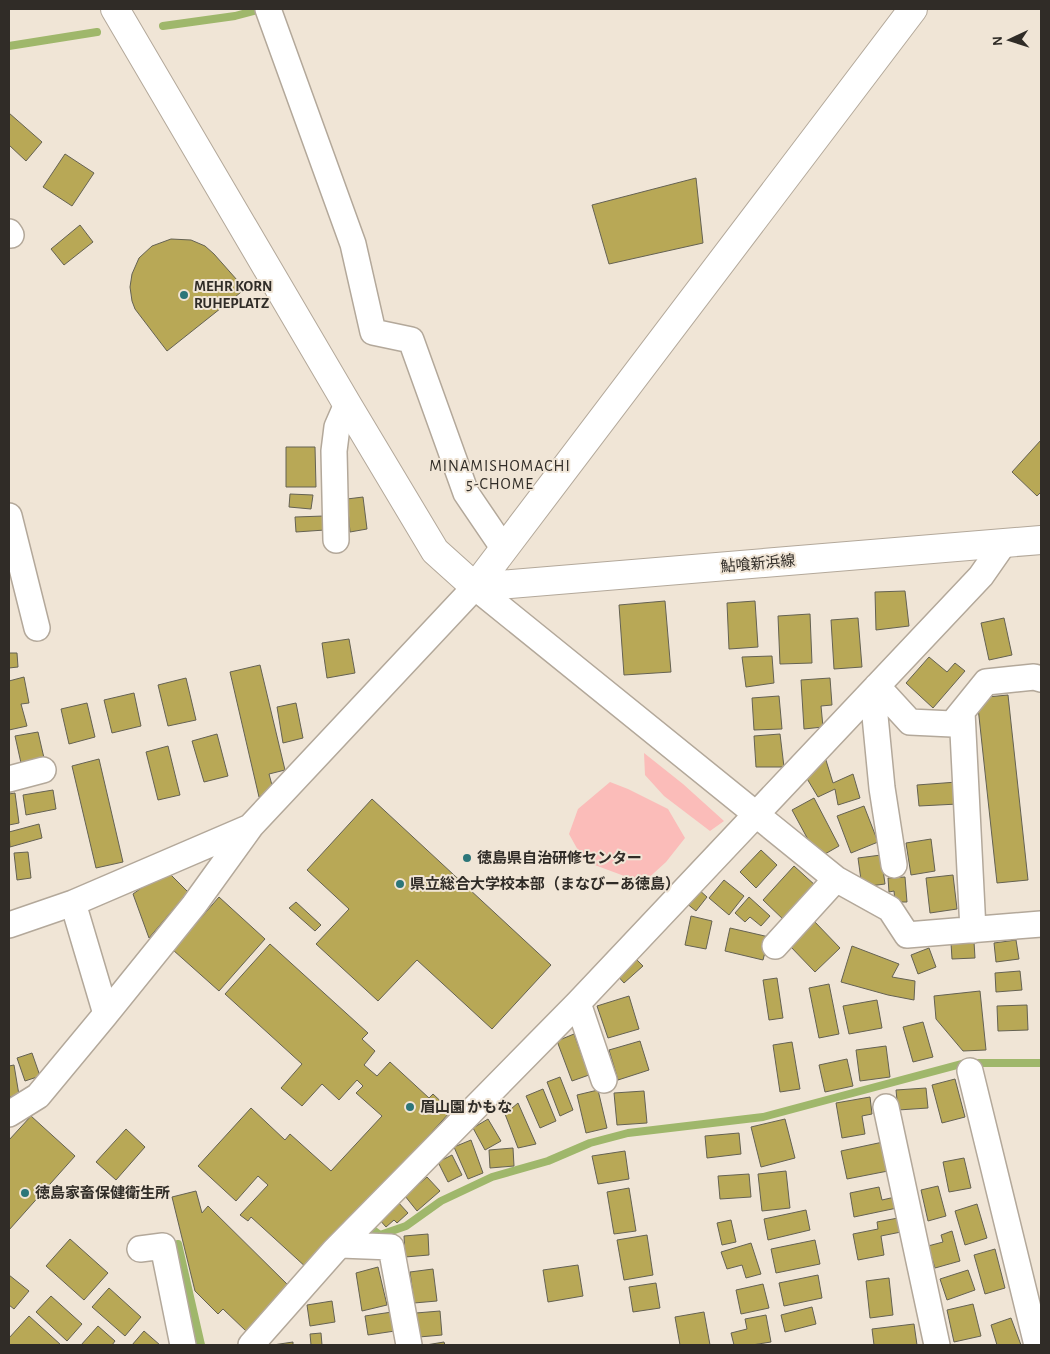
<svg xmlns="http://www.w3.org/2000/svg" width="1050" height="1354" font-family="'Alegreya Sans','Noto Sans JP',sans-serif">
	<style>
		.green { fill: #fbbcb9 }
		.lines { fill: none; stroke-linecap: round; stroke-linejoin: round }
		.stream { stroke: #9fb76b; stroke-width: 8 }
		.building { fill: #b8a856; stroke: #656253 }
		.minor-casing { stroke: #b3a89a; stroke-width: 28 }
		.tertiary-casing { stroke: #b3a89a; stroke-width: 30 }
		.secondary-casing { stroke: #b3a89a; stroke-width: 30 }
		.minor { stroke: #fff; stroke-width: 25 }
		.tertiary { stroke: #fff; stroke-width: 28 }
		.secondary { stroke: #fff; stroke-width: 28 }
		.poi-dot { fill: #2c7679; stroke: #f0e5d6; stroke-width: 2 }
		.labels { text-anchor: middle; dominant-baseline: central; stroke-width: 4; stroke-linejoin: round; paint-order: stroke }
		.poi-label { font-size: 15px; font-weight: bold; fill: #302c27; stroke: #f0e5d6; text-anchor: start }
		.street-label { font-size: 15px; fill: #302c27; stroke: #f0e5d6 }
		.neighbourhood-label { font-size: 16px; letter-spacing: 1px; fill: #302c27; stroke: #f0e5d6 }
	</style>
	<rect width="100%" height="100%" fill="#f0e5d6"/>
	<path class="green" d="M644 753 683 784 724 821 710 831 664 796 645 775Z
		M610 782 628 789 668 809 685 838 666 862 643 883 584 861 569 834 578 809Z"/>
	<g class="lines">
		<path class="stream" d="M163 26 235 16 261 9
			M9 46 97 32
			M373 1230 380 1235 406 1226 441 1201 492 1177 548 1161 590 1143 628 1133 763 1117 965 1063H1041
			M178 1244 201 1345"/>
	</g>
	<path class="building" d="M9 113 42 142 26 161 9 145Z
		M65 154 94 173 72 206 43 187Z
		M696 178 703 243 609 264 592 205Z
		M80 225 93 242 64 265 51 249Z
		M171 239 191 240 205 246 214 254 245 289 167 351 135 309 132 301 130 287 132 274 139 258 152 246Z
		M1041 440V492L1037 496 1012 472Z
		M286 447H315L316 487H286Z
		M290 494 313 495 311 509 289 507Z
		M363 497 367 529 350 532 347 499Z
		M324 516 325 530 296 532 295 517Z
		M905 591 909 626 876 630 875 592Z
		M665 601 671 672 624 675 619 605Z
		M755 601 758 647 729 649 727 603Z
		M810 614 812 663 780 664 778 616Z
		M858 618 862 667 834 669 831 620Z
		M1004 618 1012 655 989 660 981 623Z
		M349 639 355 673 327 678 322 643Z
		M9 653H17L18 667 9 668Z
		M772 656 774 683 746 687 742 657Z
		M929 657 947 672 955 663 965 671 933 708 906 683Z
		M260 665 285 770 269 774 273 789 259 797 230 672Z
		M24 677 29 703 21 704 27 726 9 730V681Z
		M186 678 196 720 168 726 158 685Z
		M830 678 832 705 821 706 823 727 804 729 801 680Z
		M134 693 141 726 112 733 104 700Z
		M1008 695 1028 880 997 883 977 698Z
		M779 696 782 729 754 730 752 698Z
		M87 703 95 737 69 744 61 709Z
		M296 703 303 738 283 743 277 707Z
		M38 732 44 758 21 763 15 736Z
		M217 734 228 776 204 782 192 741Z
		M780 734 784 767H756L754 736Z
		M168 746 180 795 158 800 146 752Z
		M825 757 833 783 853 774 860 798 838 805 835 789 818 797 806 777Z
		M99 759 123 862 96 868 72 766Z
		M957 782 958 804 919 806 917 785Z
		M53 790 56 809 26 815 23 795Z
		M15 793 19 823 9 825V794Z
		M814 798 839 846 818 858 792 810Z
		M372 799 551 965 492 1029 417 960 378 1001 316 944 349 909 307 870Z
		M864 806 878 842 851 853 837 816Z
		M39 824 42 838 10 847 9 832Z
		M931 839 935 871 911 875 906 843Z
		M761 850 777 865 756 888 740 872Z
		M28 852 31 878 17 880 14 853Z
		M881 855 885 884 862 887 858 858Z
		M794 866 816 886 785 921 763 900Z
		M166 870 188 892 149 938 133 894Z
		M953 875 957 909 930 913 926 878Z
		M905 877 907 902H895L894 891 889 892 888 878Z
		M724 880 744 896 729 915 709 898Z
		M698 889 707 897 696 911 686 903Z
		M219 897 265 939 219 991 173 950Z
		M749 897 770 916 761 926 750 917 745 922 735 913Z
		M296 902 321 925 315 931 289 908Z
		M691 916 712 921 706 949 685 945Z
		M814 921 840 948 815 972 789 945Z
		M730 928 769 937 763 960 725 951Z
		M1016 940 1019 959 996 962 994 943Z
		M974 942 975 958 952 959 951 943Z
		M270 944 368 1033 362 1039 375 1051 364 1065 377 1076 390 1062 429 1098 433 1094 451 1111 308 1269 251 1217 248 1221 240 1215 268 1185 258 1176 236 1201 198 1166 251 1108 285 1140 290 1134 331 1171 382 1116 356 1093 363 1086 357 1080 339 1100 322 1084 302 1106 281 1088 302 1064 225 994Z
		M852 946 899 964 892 977 915 981 914 1000 888 995 841 982Z
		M929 948 936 967 918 974 911 955Z
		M634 957 643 966 624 983 616 974Z
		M1020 971 1022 990 996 992 995 973Z
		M777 978 783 1018 769 1020 763 980Z
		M829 984 839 1034 819 1038 809 988Z
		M980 991 986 1050 963 1051 936 1019 934 996Z
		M629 996 639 1029 608 1038 597 1006Z
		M877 1000 882 1028 849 1034 843 1006Z
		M1027 1005 1028 1030 998 1031 997 1006Z
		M923 1022 933 1057 913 1062 903 1027Z
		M574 1034 589 1075 572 1081 557 1041Z
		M640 1041 649 1070 618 1080 609 1050Z
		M792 1042 800 1089 780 1092 773 1045Z
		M886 1046 890 1077 860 1081 856 1050Z
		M32 1053 40 1076 25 1081 17 1058Z
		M847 1059 853 1086 825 1092 819 1065Z
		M14 1065 19 1095 9 1097V1066Z
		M560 1077 573 1110 560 1116 547 1082Z
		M955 1079 965 1117 942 1123 932 1085Z
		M926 1088 928 1108 898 1110 896 1090Z
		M543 1089 556 1121 540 1128 526 1096Z
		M598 1090 607 1128 586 1133 577 1095Z
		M644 1091 647 1123 617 1125 614 1093Z
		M870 1097 872 1114 862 1116 865 1134 842 1138 836 1103Z
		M518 1103 536 1144 518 1148 505 1114Z
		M31 1116 75 1156 9 1230V1140Z
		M488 1119 501 1141 485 1150 473 1128Z
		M785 1119 795 1158 761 1167 751 1127Z
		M126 1129 145 1147 116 1180 96 1162Z
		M739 1133 741 1154 707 1158 705 1136Z
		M471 1140 483 1173 468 1179 454 1147Z
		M883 1142 888 1171 847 1179 841 1151Z
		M513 1148 514 1166 490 1168 489 1150Z
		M625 1151 629 1179 598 1184 592 1156Z
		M452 1155 462 1175 448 1182 438 1162Z
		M964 1158 971 1188 949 1192 943 1162Z
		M786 1171 790 1208 762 1211 758 1174Z
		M749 1174 751 1197 720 1199 718 1176Z
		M427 1177 440 1191 417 1211 405 1196Z
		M938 1186 946 1216 928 1221 921 1190Z
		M879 1187 882 1200 895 1197 897 1208 854 1217 850 1193Z
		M629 1188 636 1231 614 1234 607 1192Z
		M196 1191 202 1213 208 1206 290 1287 246 1331 223 1309 218 1314 195 1291 172 1197Z
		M397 1201 408 1213 397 1223 394 1220 386 1227 378 1218Z
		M977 1204 987 1238 965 1245 955 1211Z
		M806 1210 810 1230 768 1240 764 1219Z
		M898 1218 901 1232 881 1236 884 1255 858 1260 853 1234 878 1229 877 1222Z
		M731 1220 736 1242 722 1245 717 1223Z
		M952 1231 960 1261 935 1268 928 1246 943 1242 941 1235Z
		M428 1234 429 1255 405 1257 404 1236Z
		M647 1235 653 1275 624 1280 617 1240Z
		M70 1239 108 1273 84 1300 46 1266Z
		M815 1240 820 1264 776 1273 771 1249Z
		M751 1243 761 1274 746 1278 742 1265 727 1269 721 1252Z
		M995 1249 1005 1288 985 1294 974 1255Z
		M578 1265 583 1296 548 1302 543 1270Z
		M378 1267 387 1305 362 1311 356 1273Z
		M433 1269 437 1301 414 1303 410 1272Z
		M968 1270 975 1290 947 1300 940 1279Z
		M9 1275 29 1291 14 1309 9 1305Z
		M818 1275 822 1298 784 1306 779 1283Z
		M889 1278 893 1315 870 1318 866 1281Z
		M656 1283 660 1308 633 1312 629 1287Z
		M763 1284 769 1308 741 1314 736 1290Z
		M109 1288 141 1317 125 1336 92 1307Z
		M51 1296 82 1324 67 1341 36 1312Z
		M332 1301 335 1322 310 1326 307 1305Z
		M973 1304 981 1336 954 1342 947 1310Z
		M812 1307 816 1324 785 1332 781 1315Z
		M440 1311 442 1335 419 1337 416 1313Z
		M392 1312 395 1331 368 1335 365 1316Z
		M704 1312 710 1345H680L675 1317Z
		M766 1315 771 1342 752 1345H734L731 1333 747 1329 745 1319Z
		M29 1316 61 1345H9V1338Z
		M1011 1318 1021 1345H997L991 1325Z
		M914 1324 917 1345H874L872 1329Z
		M98 1326 115 1341 112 1345H81Z
		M144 1331 160 1345H132Z
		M321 1333 322 1345H311L310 1334Z
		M293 1342V1345H273Z
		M444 1342 445 1345H426Z"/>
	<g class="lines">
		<g class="minor-casing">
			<path id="minor" d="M268 9 353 244 373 332 411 340 466 493 504 549
				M9 232 11 235
				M9 516 37 628
				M336 540 334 451 337 427 347 404
				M877 686 910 722 952 724 986 682 1034 677 1041 679
				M867 697 875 716 882 788 894 865
				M962 712 973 930
				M9 779 43 770
				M9 925 73 903 250 827
				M775 946 836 879
				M578 1003 604 1080
				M106 1014 194 905 251 826 475 587 836 879 890 909 907 935 1041 924
				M970 1071 1037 1345
				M886 1107 937 1345
				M9 1114 38 1096 106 1014 73 903
				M341 1245 391 1247 409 1345
				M140 1249 163 1246 183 1345
				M251 1345 334 1251 578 1003 981 576 1004 543"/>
		</g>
		<g class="tertiary-casing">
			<path id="tertiary" d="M115 9 347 404 435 551 475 587 913 9"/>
		</g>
		<g class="secondary-casing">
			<path id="secondary" d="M475 587 1041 540"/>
		</g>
		<use href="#minor" class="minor"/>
		<use href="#tertiary" class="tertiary"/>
		<use href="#secondary" class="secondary"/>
	</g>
	<g class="poi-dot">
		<circle cx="184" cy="295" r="5"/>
		<circle cx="467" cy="858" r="5"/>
		<circle cx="400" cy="884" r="5"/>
		<circle cx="410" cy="1107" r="5"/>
		<circle cx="25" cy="1193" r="5"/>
	</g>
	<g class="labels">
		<g class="poi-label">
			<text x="194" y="286">MEHR KORN<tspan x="194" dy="17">RUHEPLATZ</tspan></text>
			<text x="477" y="858">徳島県自治研修センター</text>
			<text x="410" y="884">県立総合大学校本部（まなびーあ徳島）</text>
			<text x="420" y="1107">眉山園 かもな</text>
			<text x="35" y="1193">徳島家畜保健衛生所</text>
		</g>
		<g class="street-label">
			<text transform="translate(758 564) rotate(-5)">鮎喰新浜線</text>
		</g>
		<g class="neighbourhood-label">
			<text x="500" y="466">MINAMISHOMACHI<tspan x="500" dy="18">5-CHOME</tspan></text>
		</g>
	</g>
	<rect width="1050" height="1354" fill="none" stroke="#302c27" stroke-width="20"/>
	<g transform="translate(1010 40) rotate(266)" stroke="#f0e5d6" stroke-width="4" paint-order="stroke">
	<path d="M0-4L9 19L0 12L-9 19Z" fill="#302c27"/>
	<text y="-8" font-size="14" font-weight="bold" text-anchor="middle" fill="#302c27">N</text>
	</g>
</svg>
